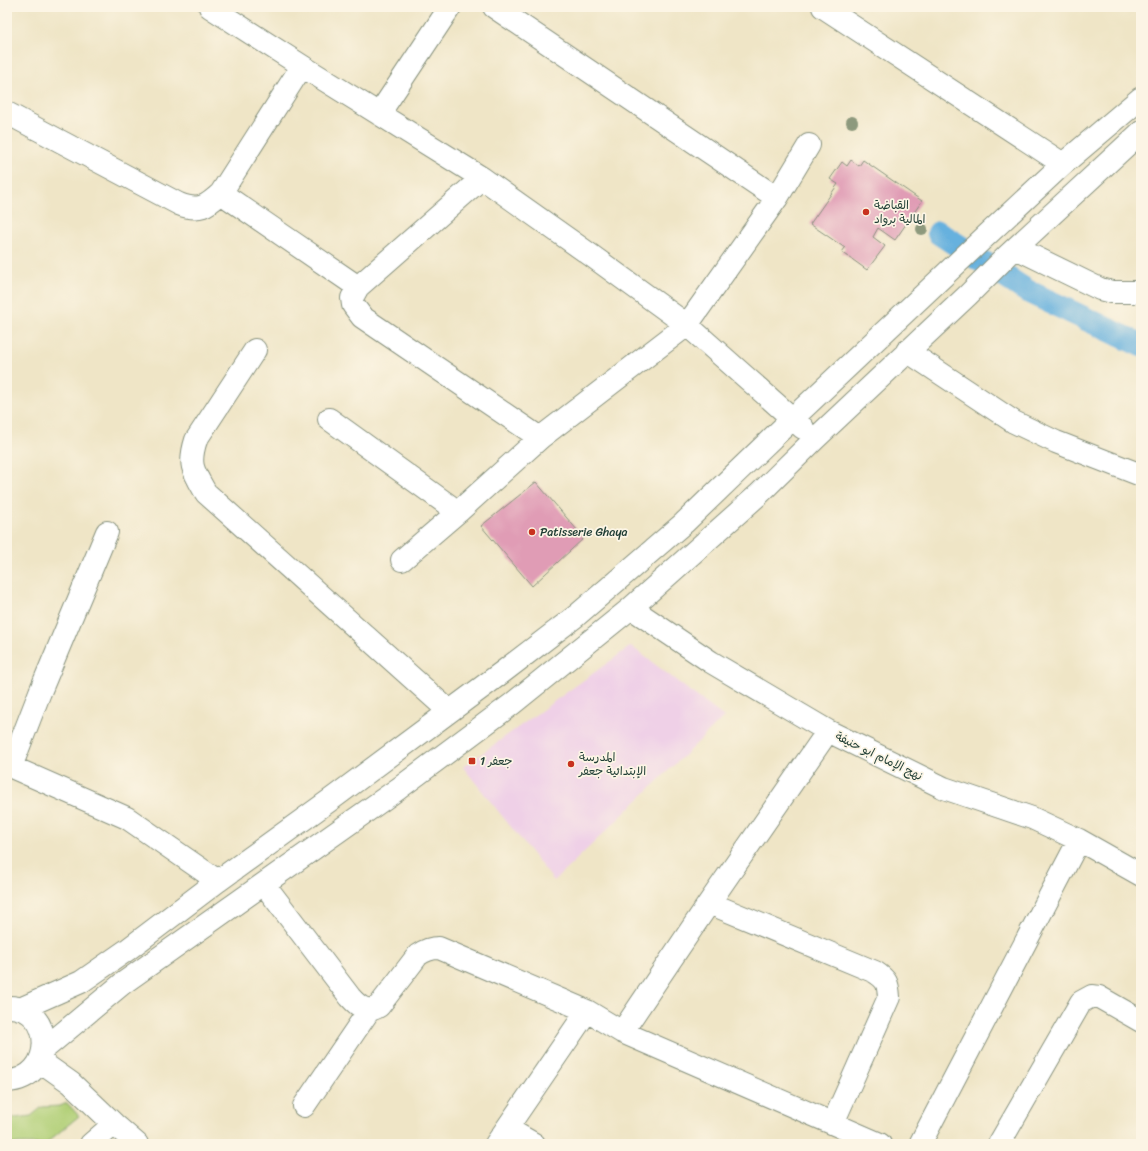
<svg xmlns="http://www.w3.org/2000/svg" width="1148" height="1151" font-family="Sriracha,'Playpen Sans Arabic',sans-serif">
	<style>
		.built { fill: #efd0e7 }
		.green { fill: #b0cf76; stroke: #688655 }
		.lines { fill: none; stroke-linecap: round; stroke-linejoin: round }
		.canal { stroke: #66b1de; stroke-width: 24 }
		.building { fill: #e09cb5 }
		.minor-casing { stroke: #87917d; stroke-width: 24 }
		.minor { stroke: #fff; stroke-width: 22 }
		.tree { fill: #8d997d }
		.poi-dot { fill: #c8321e; stroke: #fcf5e5; stroke-width: 1.5 }
		.labels { text-anchor: middle; dominant-baseline: central; stroke-width: 3.5; stroke-linejoin: round; paint-order: stroke }
		.poi-label { font-size: 12px; fill: #1f3d34; stroke: #fcf5e5; text-anchor: start }
		.street-label { font-size: 12px; fill: #1f3d34; stroke: #fcf5e5 }
	</style>
	<rect width="100%" height="100%" fill="#fcf5e5"/>
	<filter id="ink" filterUnits="userSpaceOnUse"><feTurbulence type="fractalNoise" baseFrequency=".025" numOctaves="2"/><feDisplacementMap in="SourceGraphic" scale="8" xChannelSelector="R" yChannelSelector="G"/><feConvolveMatrix kernelMatrix="1 2 1 2 8 2 1 2 1" color-interpolation-filters="sRGB"/></filter>
	<filter id="wash" filterUnits="userSpaceOnUse"><feTurbulence type="fractalNoise" baseFrequency=".012" numOctaves="4" result="noise"/><feDisplacementMap in="SourceGraphic" scale="16" xChannelSelector="R" yChannelSelector="G"/><feGaussianBlur stdDeviation="0.9" result="paint"/><feColorMatrix in="noise" values="0 0 0 0 0 0 0 0 0 0 0 0 0 0 0 0 0 1.4 0 .05"/><feComposite in="paint" operator="in"/></filter>
	<g filter="url(#wash)">
		<rect width="100%" height="100%" fill="#efe5c6"/>
		<path class="built" d="M631 646 724 717 554 881 463 767Z"/>
		<path class="green" d="M67 1103 79 1116 45 1144H7V1117L15 1118 31 1116 42 1107 60 1106Z"/>
		<g class="lines">
			<path class="canal" d="M939 233 1027 291 1141 345"/>
		</g>
		<g id="blocks">
			<path class="building" d="M851 160 859 166 863 160 922 201 895 240 878 228 873 237 885 246 867 270 842 252 845 248 810 224 838 184 830 179 842 162 847 166Z
				M536 482 584 538 532 586 481 526Z"/>
		</g>
	</g>
	<g filter="url(#ink)">
		<use href="#blocks" fill-opacity="0" stroke="#87917d" stroke-width="1"/>
		<g class="lines">
			<g class="minor-casing">
				<path id="minor" d="M210 7 302 66 482 178 592 256 687 325 803 428
					M494 7 777 198
					M823 7 1063 164
					M7 113 179 204C199 212 207 206 221 193L302 66
					M379 114 450 7
					M482 178 358 287 352 298 353 305 362 317 540 438
					M221 193 358 287
					M1016 248 1100 289 1112 292H1141
					M255 350 196 440C188 465 193 471 206 493L449 711
					M907 351 1014 422 1056 442 1141 475
					M329 419 458 512 540 438 687 325 777 198 809 145
					M402 560 458 512
					M631 608 711 662 828 731 944 788 1032 818 1079 840 1141 875
					M7 765 127 818 218 881
					M11 767 40 692 107 532
					M264 884 350 997C358 1006 367 1014 379 1006L418 955C425 950 431 948 439 948L587 1011 622 1032 880 1144
					M709 903 875 972C887 980 888 983 889 997L833 1123
					M20 1009 81 982 127 950 218 881 333 798 504 671 576 616 684 523 792 419 988 234 1063 164 1141 98
					M622 1032 709 903 828 731
					M44 1049 122 984 398 789 512 704 631 608 758 495 815 439 968 295 1008 255 1141 132
					M40 1061 71 1083 114 1124 137 1144
					M7 1081C56 1079 55 1007 9 1007
					M304 1106 370 1009
					M508 1129 534 1144
					M91 1144 114 1124
					M496 1144 587 1011
					M920 1144 1079 840
					M999 1144 1081 1002 1092 996 1099 997 1141 1021"/>
			</g>
			<use href="#minor" class="minor"/>
		</g>
		<g class="tree">
			<circle cx="852" cy="122" r="6"/>
			<circle cx="922" cy="229" r="6"/>
		</g>
	</g>
	<g class="poi-dot">
		<circle cx="866" cy="212" r="4"/>
		<circle cx="532" cy="532" r="4"/>
		<rect x="468" y="757" width="8" height="8" rx="2"/>
		<circle cx="571" cy="764" r="4"/>
	</g>
	<g class="labels">
		<g class="poi-label">
			<text x="874" y="205">القباضة<tspan x="874" dy="14">المالية برواد</tspan></text>
			<text x="540" y="532">Patisserie Ghaya</text>
			<text x="579" y="757">المدرسة<tspan x="579" dy="14">الإبتدائية جعفر</tspan></text>
			<text x="480" y="761">جعفر 1</text>
		</g>
		<g class="street-label">
			<text transform="translate(879 756) rotate(26)">نهج الإمام ابو حنيفة</text>
		</g>
	</g>
	<rect width="1148" height="1151" fill="none" stroke="#fcf5e5" stroke-width="24"/>
</svg>
